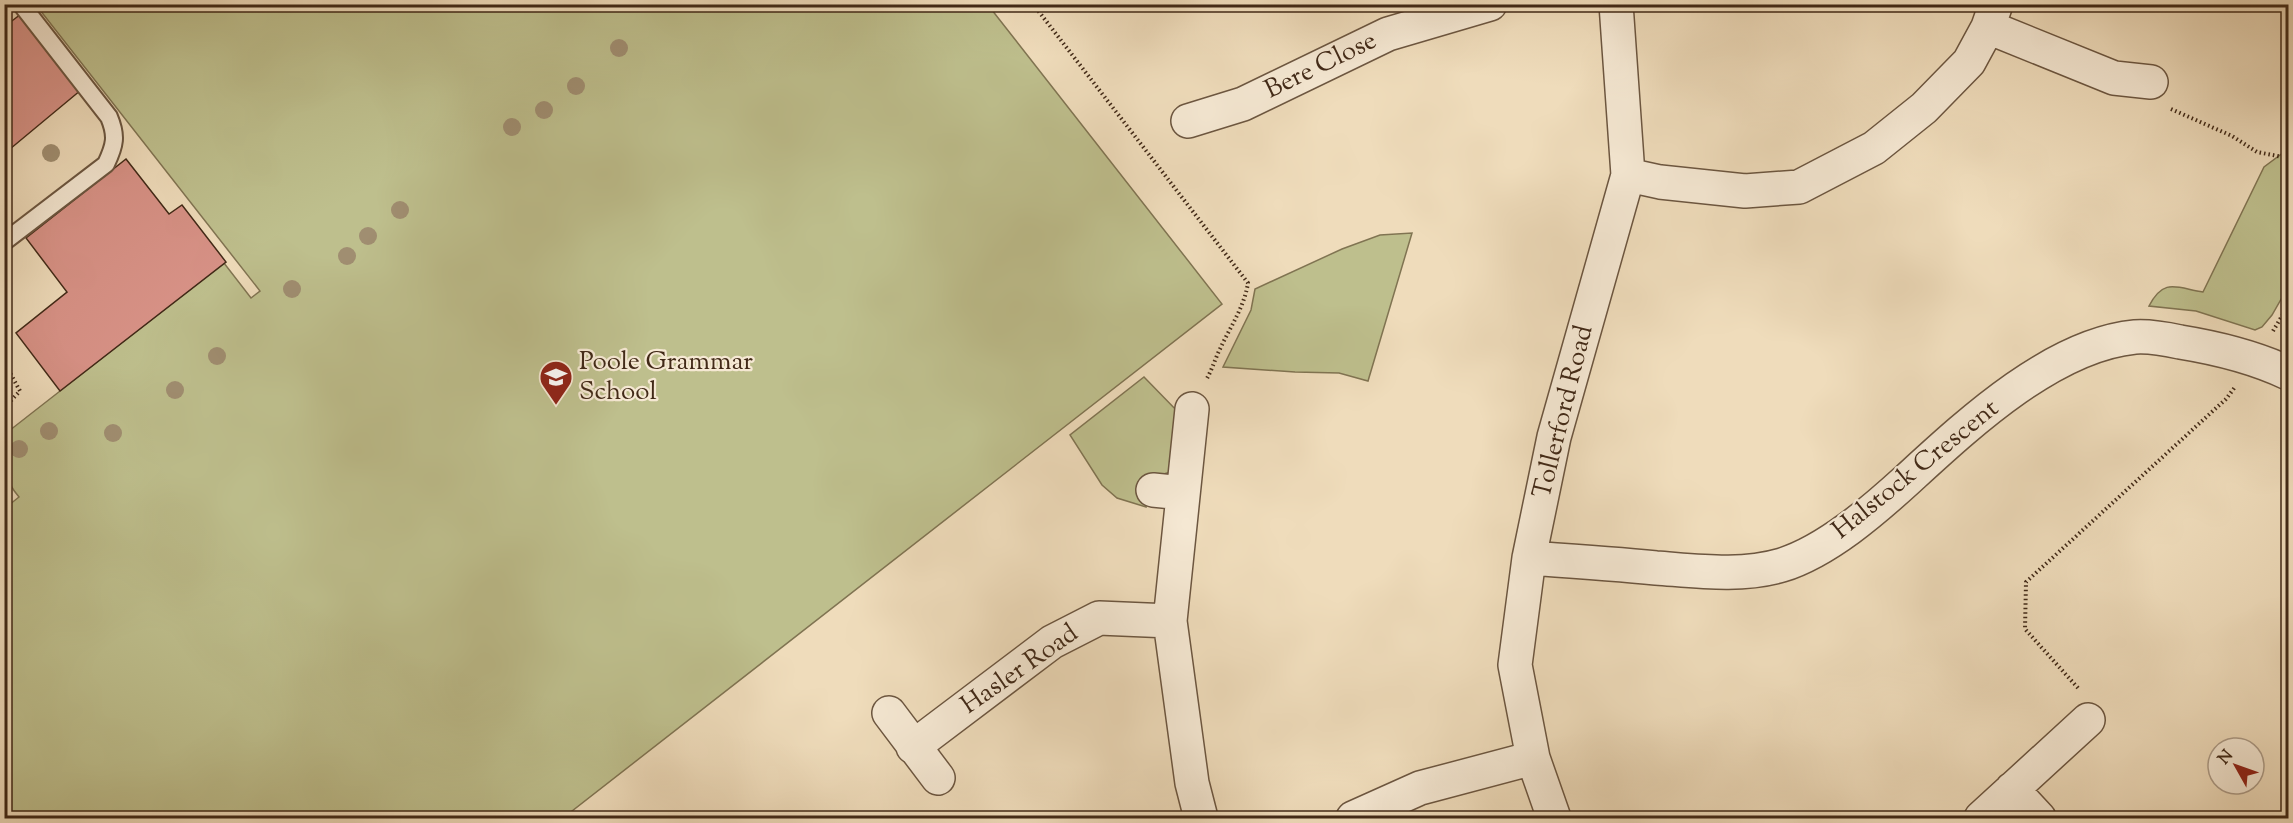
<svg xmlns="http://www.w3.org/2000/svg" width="2293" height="823" font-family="'Sorts Mill Goudy',serif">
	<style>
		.green { fill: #bebf8d; stroke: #807452; stroke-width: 1.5 }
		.building { fill: #d89287; stroke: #412917; stroke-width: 1.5 }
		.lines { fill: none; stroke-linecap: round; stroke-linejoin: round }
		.lane-casing { stroke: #6c5640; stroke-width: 20 }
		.street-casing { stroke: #6c5640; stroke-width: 36 }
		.path { stroke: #412917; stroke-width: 4; stroke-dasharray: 1.5 3; stroke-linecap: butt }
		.lane { stroke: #f5e8d3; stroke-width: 16 }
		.street { stroke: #f5e8d3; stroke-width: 33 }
		.tree { fill: #a08e71 }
		.labels { text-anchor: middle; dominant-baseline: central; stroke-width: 4.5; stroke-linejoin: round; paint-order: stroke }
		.street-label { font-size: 26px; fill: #412917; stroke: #f5e8d3 }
		.poi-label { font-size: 26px; fill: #412917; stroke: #f5e8d3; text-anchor: start }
	</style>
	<rect width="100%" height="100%" fill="#efdcbb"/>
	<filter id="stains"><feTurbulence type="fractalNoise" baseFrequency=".00333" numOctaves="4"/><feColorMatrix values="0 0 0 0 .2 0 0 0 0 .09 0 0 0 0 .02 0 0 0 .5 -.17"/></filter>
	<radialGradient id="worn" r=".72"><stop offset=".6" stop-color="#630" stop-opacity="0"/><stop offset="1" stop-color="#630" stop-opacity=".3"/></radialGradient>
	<path class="green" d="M36 5H988L1222 304 563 818H5L4 509 19 497C0 475 5 462 5 434L224 263 251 298 260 291Z
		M2288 145V287L2272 315 2262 327 2255 330 2196 311 2149 306C2164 277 2177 288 2203 292L2264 167 2284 152Z
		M1412 233 1368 381 1339 373 1295 372 1223 367 1251 310 1255 289 1342 249 1380 235Z
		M1144 377 1181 415 1174 471 1146 479V507L1117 498 1102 485 1070 435Z"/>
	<path class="building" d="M21 14 81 90 4 154V86L7 84 4 81V27Z
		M126 159 169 214 182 205 226 262 60 391 16 333 67 292 26 238Z"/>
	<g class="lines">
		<g class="lane-casing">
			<path id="lane" d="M4 242 106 164C115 145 117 136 109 117L21 4"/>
		</g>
		<g class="street-casing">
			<path id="street" d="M1988 27 2114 78 2151 82
				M1188 121 1243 104 1388 34 1490 4
				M1628 175 1660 182 1745 191 1799 187 1874 148 1924 108 1969 62 1988 27 1996 4
				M1192 409 1170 621 1192 783 1201 818
				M1153 490 1183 493
				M1529 558C1571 561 1614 564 1656 568 1698 571 1741 577 1782 565 1827 551 1874 510 1908 479 1967 425 2052 345 2135 337 2149 336 2166 339 2180 342 2217 348 2254 357 2288 373
				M889 713 938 778
				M913 747 1052 642 1099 618 1170 621
				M2012 789 2039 818
				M1353 818 1420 788 1533 758
				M1554 818 1533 758 1515 665 1529 558 1554 437 1628 175 1616 4
				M1981 818 2088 720"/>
		</g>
		<path class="path" d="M1033 4 1248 283C1244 308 1230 327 1220 349 1215 359 1212 370 1206 380
			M2171 109 2232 136 2257 152 2288 158
			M2273 331 2288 306
			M4 362 20 391 4 408
			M4 492 6 498 4 499
			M2078 688 2025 629 2026 582 2226 399 2235 387"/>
		<use href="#lane" class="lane"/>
		<use href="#street" class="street"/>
	</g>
	<g class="tree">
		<circle cx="619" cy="48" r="9"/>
		<circle cx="576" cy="86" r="9"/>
		<circle cx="544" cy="110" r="9"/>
		<circle cx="512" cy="127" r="9"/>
		<circle cx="51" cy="153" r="9"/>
		<circle cx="400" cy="210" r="9"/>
		<circle cx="368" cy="236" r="9"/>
		<circle cx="347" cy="256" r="9"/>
		<circle cx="292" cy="289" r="9"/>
		<circle cx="217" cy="356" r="9"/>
		<circle cx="175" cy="390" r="9"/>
		<circle cx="49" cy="431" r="9"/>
		<circle cx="113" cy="433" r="9"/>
		<circle cx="19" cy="449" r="9"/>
	</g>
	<defs>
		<g id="school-pin" transform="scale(1.725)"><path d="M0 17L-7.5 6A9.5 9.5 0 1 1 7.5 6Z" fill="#8f2418" stroke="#f5e8d3"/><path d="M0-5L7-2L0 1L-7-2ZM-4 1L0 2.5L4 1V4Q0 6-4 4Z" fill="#fff"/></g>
	</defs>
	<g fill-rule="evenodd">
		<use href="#school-pin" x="556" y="377"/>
	</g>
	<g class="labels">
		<g class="street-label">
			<text transform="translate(1321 66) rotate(-26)">Bere Close</text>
			<text transform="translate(1564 412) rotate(-76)">Tollerford Road</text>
			<text transform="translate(1916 470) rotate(-39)">Halstock Crescent</text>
			<text transform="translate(1020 670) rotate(-35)">Hasler Road</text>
		</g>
		<g class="poi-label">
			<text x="579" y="362">Poole Grammar<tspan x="579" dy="30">School</tspan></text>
		</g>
	</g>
	<rect width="2293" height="823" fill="none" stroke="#efdcbb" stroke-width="24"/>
	<rect x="6" y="6" width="2281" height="811" fill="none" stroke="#412917" stroke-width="3"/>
	<rect x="12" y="12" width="2269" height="799" fill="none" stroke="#412917" stroke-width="1.5"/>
	<g transform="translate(2236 766) rotate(310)"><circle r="28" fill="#f5e8d3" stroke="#ad9c88" stroke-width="1.5"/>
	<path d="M0-4.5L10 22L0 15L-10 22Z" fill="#8f2418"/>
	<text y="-9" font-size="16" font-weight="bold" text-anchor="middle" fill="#412917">N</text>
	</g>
	<rect width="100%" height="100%" filter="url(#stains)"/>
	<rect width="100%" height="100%" fill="url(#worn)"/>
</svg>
